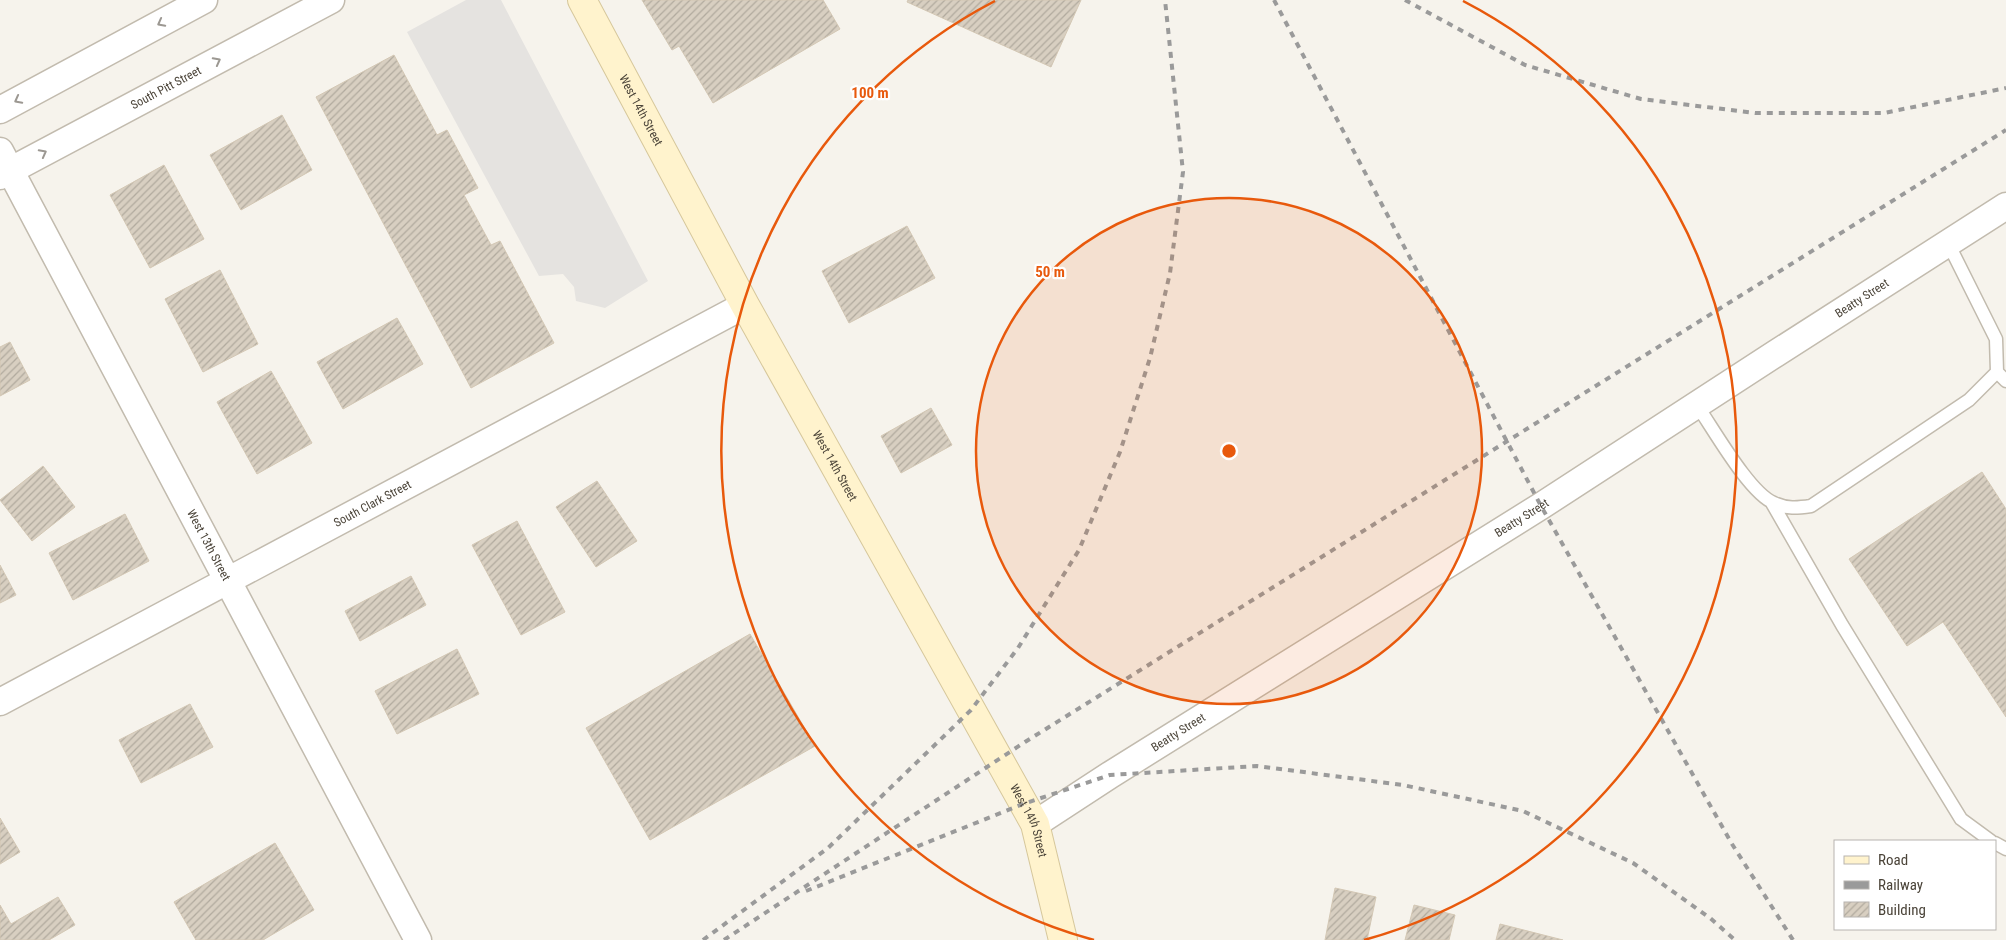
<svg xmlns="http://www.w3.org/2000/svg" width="2006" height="940" font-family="'Roboto Condensed',sans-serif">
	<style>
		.parking { fill: #e5e3e0 }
		.building { fill: url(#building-hatch); stroke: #d3c7b4 }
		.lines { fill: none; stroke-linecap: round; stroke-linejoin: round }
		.lane-casing { stroke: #c2bbae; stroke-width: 15 }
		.street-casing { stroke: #c2bbae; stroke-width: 29 }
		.secondary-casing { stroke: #d6c79b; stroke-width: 30 }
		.lane { stroke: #fff; stroke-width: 12 }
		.street { stroke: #fff; stroke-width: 26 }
		.secondary { stroke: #fff3cd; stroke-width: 28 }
		.rail { stroke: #9a9a9a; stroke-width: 4; stroke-dasharray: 6 6; stroke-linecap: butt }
		.oneway { stroke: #9c9892 }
		.ring { fill: none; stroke: #e8590c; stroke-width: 2.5 }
		.labels { text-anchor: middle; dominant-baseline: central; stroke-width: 4.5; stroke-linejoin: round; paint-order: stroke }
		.street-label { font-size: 12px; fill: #4b4439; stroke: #fff }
		.centre { fill: #e8590c; stroke: #fff; stroke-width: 2.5 }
		.ring-label { font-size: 15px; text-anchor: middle; font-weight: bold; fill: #e8590c; stroke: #fff; stroke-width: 4.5; stroke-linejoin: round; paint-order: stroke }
	</style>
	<defs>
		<pattern id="building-hatch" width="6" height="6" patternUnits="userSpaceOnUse" patternTransform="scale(1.25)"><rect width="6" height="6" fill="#d8cfc1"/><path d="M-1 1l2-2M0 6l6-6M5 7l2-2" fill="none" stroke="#b1aa9e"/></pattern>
	</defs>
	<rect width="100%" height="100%" fill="#f6f3ec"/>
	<path class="parking" d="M466 0H501L648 281 605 308 576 301 574 287 563 274 539 276 407 32Z"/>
	<path class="building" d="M642 0H823L840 29 713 103 679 46 672 50Z
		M908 0H1081L1051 67 907 2Z
		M394 55 437 135 447 130 478 188 464 195 491 245 500 241 554 343 471 388 316 97Z
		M282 115 312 170 241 210 210 155Z
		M164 165 204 239 150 268 110 195Z
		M907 226 935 278 849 323 822 271Z
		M220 270 258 344 203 372 165 299Z
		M397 318 423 364 343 409 317 362Z
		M10 342 30 380 0 396V347Z
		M271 371 312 443 257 474 217 402Z
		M931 408 952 445 901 473 881 436Z
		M43 466 75 507 32 541 0 500Z
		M1982 472 2006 509V717L1943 622 1907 646 1849 559Z
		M597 481 637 541 596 567 556 507Z
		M125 514 149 561 73 600 49 553Z
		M517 521 565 612 521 635 472 545Z
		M0 565 16 595 0 603Z
		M411 576 426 605 360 641 345 611Z
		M750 634 815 746 650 840 586 728Z
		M457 649 479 694 397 734 375 691Z
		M190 704 213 747 141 783 119 740Z
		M0 818 20 852 0 864Z
		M275 843 314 910 263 940H196L174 902Z
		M1335 888 1376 897 1367 940H1325Z
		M58 897 75 925 49 940H0V905L11 924Z
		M1414 905 1455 915 1449 940H1405Z
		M1500 924 1563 940H1496Z"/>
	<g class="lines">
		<g class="lane-casing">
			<path id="lane" d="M1997 372 2006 381
				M1696 404C1713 428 1749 493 1774 503 1787 509 1797 508 1811 506L1969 400 1997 372 1996 339 1948 243
				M1772 503 1842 625 1961 819 1991 841
				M1995 843 2006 849"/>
		</g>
		<g class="street-casing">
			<g id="street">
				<path d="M0 110 204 0"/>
				<path id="s1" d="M0 151 418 940"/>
				<path id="s2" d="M0 176 331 0"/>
				<path id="s3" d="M0 702 745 305"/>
				<path id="s4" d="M1035 824 1110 775 1541 506 1775 354 2006 206"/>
			</g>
		</g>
		<g class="secondary-casing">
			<g id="secondary">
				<path id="s5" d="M582 0 745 305 1035 824 1063 940"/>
			</g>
		</g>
		<use href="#lane" class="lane"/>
		<use href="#street" class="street"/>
		<use href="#secondary" class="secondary"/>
		<path class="rail" d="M1274 0 1541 506 1732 844 1793 940
			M1405 0 1525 65 1641 99 1755 113H1884L2006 88
			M806 891 1023 804 1110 775 1257 766 1403 785 1523 811 1633 863 1710 918 1735 940
			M703 940 828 848 971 710 1018 648 1079 550 1120 452 1150 358 1170 273 1183 172 1165 0
			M724 940 1025 742 2006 130"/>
	</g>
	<defs><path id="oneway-chevron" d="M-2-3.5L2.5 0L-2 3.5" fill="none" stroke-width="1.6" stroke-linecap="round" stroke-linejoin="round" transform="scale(1.25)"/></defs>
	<g class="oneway">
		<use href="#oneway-chevron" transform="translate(161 23) rotate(152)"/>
		<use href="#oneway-chevron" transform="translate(217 61) rotate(-28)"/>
		<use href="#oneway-chevron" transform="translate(18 100) rotate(152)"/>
		<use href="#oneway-chevron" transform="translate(43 153) rotate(-28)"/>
	</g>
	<circle cx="1229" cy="451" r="253" fill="#e8590c" fill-opacity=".12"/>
	<g class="ring">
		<circle cx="1229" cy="451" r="253"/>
		<path d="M1094 940A507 507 0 0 1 995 1M1463 1A507 507 0 0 1 1364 940"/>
	</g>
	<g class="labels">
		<g class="street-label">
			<text stroke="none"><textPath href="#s2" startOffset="188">South Pitt Street</textPath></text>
			<text stroke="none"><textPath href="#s5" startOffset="125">West 14th Street</textPath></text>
			<text stroke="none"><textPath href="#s4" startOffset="980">Beatty Street</textPath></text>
			<text stroke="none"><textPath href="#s5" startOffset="530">West 14th Street</textPath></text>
			<text stroke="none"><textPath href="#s3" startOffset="422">South Clark Street</textPath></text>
			<text stroke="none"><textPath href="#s4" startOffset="575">Beatty Street</textPath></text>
			<text stroke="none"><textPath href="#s1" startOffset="446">West 13th Street</textPath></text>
			<text stroke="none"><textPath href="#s4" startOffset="170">Beatty Street</textPath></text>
			<text stroke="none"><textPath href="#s5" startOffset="935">West 14th Street</textPath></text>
		</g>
	</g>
	<circle cx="1229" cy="451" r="8" class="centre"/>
	<g class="ring-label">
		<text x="870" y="98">100 m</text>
		<text x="1050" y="277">50 m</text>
	</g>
	<rect x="1834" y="840" width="162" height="90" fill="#ffffff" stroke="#b7b4b0"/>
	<rect x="1844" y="856" width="25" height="8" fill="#fff3cd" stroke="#b7b4b0"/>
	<text x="1878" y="865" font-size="15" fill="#4b4439">Road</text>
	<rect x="1844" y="881" width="25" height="8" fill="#9a9a9a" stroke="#b7b4b0"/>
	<text x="1878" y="890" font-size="15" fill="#4b4439">Railway</text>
	<rect x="1844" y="902" width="25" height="15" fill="url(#building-hatch)" stroke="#b7b4b0"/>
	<text x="1878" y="915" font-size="15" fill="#4b4439">Building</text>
</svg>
